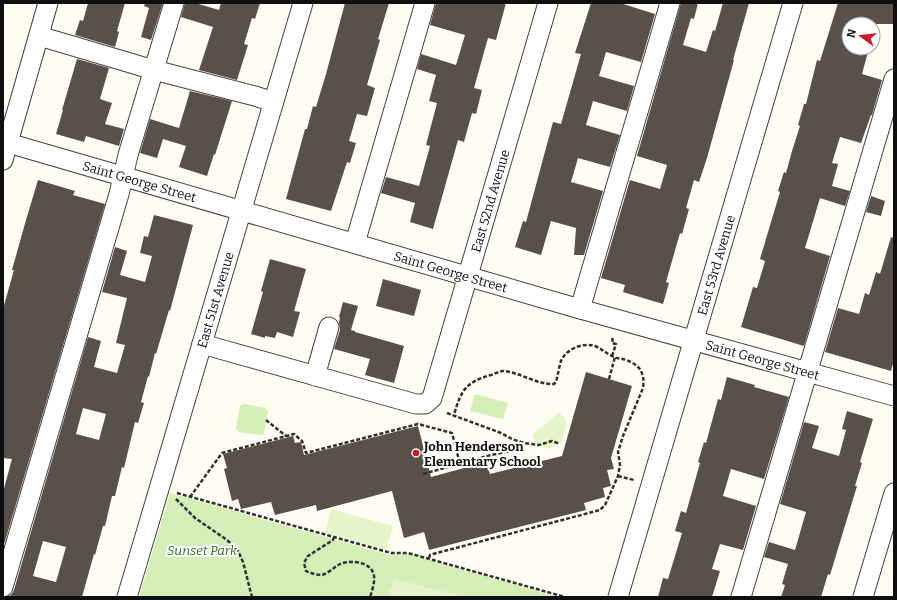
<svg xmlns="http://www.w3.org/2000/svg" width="897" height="600" font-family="Bitter,serif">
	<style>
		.green { fill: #d3eeb6 }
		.pitch { fill: #e5f4c9 }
		.building { fill: #59504a; fill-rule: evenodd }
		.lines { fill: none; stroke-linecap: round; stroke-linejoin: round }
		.minor-casing { stroke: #424242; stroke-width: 21 }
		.path { stroke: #313131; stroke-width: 2.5; stroke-dasharray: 4 2; stroke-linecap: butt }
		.minor { stroke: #fff; stroke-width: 19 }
		.poi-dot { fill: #cd1923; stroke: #fff; stroke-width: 1.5 }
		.labels { text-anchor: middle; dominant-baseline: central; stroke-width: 4; stroke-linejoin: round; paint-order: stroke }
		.street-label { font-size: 13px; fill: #0f0f0f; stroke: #fff }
		.poi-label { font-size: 13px; font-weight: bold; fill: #0f0f0f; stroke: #fff; text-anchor: start }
		.park-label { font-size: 13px; font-style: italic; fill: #2b6e18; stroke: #fff }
	</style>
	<rect width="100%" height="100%" fill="#fffcf1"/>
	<path class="green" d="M475 394 508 403 503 419 470 411Z
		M244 404 265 408 268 411 264 433 262 435 239 432 236 429 240 406Z
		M170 493 390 555 408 554 557 597H139Z"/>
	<path class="pitch" d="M560 412 567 422 562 442 548 449 539 446 532 435Z
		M331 509 393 526 386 550 325 533Z
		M394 579 466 597H388Z"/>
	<path class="building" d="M88 3H125L117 31 119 32 115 47 75 35 80 20 83 21Z
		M145 3H163L151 40 141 37 149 8 144 6Z
		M185 3H195L219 10 221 3H260L255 19 252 18 244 44 248 45 237 80 199 70 213 27 181 17Z
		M345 3H389L378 39 380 40 367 85 375 88 367 116 357 114 349 141 356 143 350 163 347 162 331 211 286 199 305 129H307L313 106 316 107 326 74Z
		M436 3H506L496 40 488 38 474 88 482 90 476 114 472 113 464 142 458 140 433 229 410 222 415 203 381 193 386 177 419 186 430 146 426 145 437 103 429 101 436 75 417 69 421 54 456 65 465 35 430 25Z
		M591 3H620L655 14 641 62 606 52 599 76 634 86 627 111 593 101 586 125 620 135 610 167 578 158 571 182 603 191 584 255H574L576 228 551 221 541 255 515 247 523 221 526 222 553 122 561 124 581 54 575 53Z
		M681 3H698L694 19 691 18 683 45 706 52 713 30 715 31 723 3H749L733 60H734L707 158 699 182 694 180 686 208 689 209 682 234 680 233 666 282 669 283 663 304 623 292 625 285 601 278 630 180 660 189 667 165 637 156Z
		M838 3H894V24H849V48H869L862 74 882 80 872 115H871L861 143 840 137 832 163 838 164 832 186 850 191 845 206 820 198 805 248 830 256 804 346 741 327 753 287 757 288 765 261 760 259 780 192 778 191 784 172 786 173 792 151 800 126 798 125 804 104H806L817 60 820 61Z
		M77 59 109 68 100 99 112 103 105 124 124 129 119 146 86 136 84 142 56 134 63 110H62Z
		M190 91 232 101 215 155 214 154 207 176 179 167 186 146 163 139 157 158 140 153 150 119 179 128Z
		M38 180 75 191 73 195 105 204 3 548V492L12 459 3 458V309L14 270H12L26 220Z
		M871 196 885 201 881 216 866 212Z
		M154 215 193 225 170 311 169 310 156 354 155 353 149 377 148 376 141 402 144 403 138 423 135 422 124 468 122 467 115 496H112L105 526H103L95 555 94 554 82 597H7L11 595 14 590 88 337 101 341 94 367 117 373 125 345 116 343 127 298 102 292 115 247 127 251 120 275 145 282 152 256 140 253 144 236 148 237ZM83 408 106 414 99 440 76 434ZM43 541 66 547 56 582 33 576Z
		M891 237 894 238V360L891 371 825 352 838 308 859 314 865 293 869 295 876 272 880 274Z
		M270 259 306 269 294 311 300 312 293 337 277 332 275 338 265 336V338L251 334 263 292 261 291Z
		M383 279 421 290 414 316 376 306Z
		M343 302 358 306 351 330 355 331V332L404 346 394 383 365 375 370 359 334 349 340 330 339 322 340 317H339Z
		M586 372 632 386 611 458 614 469 607 470 611 486 603 488 605 497 584 503 586 510 429 550 424 532 404 538 392 491 317 511 316 505 275 515 271 502 241 509 238 499 232 501 224 469 227 468 223 454 293 436 295 443 301 442 304 455 418 426 431 477 486 462 490 474 562 456Z
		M727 377 755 385 754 387 789 397 764 479 731 469 723 496 756 506 743 550 720 544 712 569 720 571 712 597H658L663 578 668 579 682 533 675 531 681 511 686 513 700 463 698 462 704 442 706 443 718 399 721 400Z
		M847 411 873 419 860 462 862 463 855 486H857L830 575 828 574 821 597H781L785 585 782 584 788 564 764 557 769 542 795 550 806 512 780 504 804 422 819 426 812 448 839 456 846 430 842 429Z"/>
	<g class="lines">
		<g class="minor-casing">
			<g id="minor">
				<path d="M39 36 154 70 255 96 273 102"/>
				<path id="s1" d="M8 143 580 309 894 396"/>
				<path d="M3 160 48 3"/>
				<path d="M355 243 425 3"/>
				<path d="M580 309 670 3"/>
				<path id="s2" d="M202 344 416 404H425L432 398 548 3"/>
				<path d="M315 376 329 327"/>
				<path d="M3 587 119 194 128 155 174 3"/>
				<path id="s3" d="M127 597 303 3"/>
				<path id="s4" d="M618 597 793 3"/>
				<path d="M741 597 894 79"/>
				<path d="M863 597 894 493"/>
			</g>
		</g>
		<path class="path" d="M612 356 616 344 612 343 613 336
			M609 379 615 357
			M447 413 501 433 512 439 524 443 539 445 552 441 560 444
			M266 420 286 436
			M423 474 491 455 516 450 524 443
			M618 476 634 480
			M177 493 391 553H408L565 597
			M190 497 222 453 294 434 302 441 306 453 418 424 452 433 460 464
			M176 499 195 518 227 540 237 549 243 562 252 597
			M334 537 333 540 308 556 304 563 306 571C311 573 316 575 321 575 328 574 334 567 340 564 350 560 372 561 374 576 375 582 372 591 370 597
			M429 558 430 555 433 554 600 510 605 505 618 476 620 465 618 452 623 436 643 388C645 373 640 365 626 360 622 358 618 359 614 357 607 354 602 349 595 346 583 342 566 349 561 361 559 367 558 375 556 382L554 384C538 385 519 372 503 371 499 371 495 374 491 375 466 382 461 390 454 415"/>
		<use href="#minor" class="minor"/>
	</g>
	<circle class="poi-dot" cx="416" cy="453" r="4"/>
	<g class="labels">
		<g class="street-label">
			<text stroke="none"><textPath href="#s1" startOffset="137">Saint George Street</textPath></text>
			<text stroke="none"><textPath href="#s2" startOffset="446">East 52nd Avenue</textPath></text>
			<text stroke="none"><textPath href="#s4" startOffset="346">East 53rd Avenue</textPath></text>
			<text stroke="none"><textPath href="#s1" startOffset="461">Saint George Street</textPath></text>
			<text stroke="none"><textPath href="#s3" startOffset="310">East 51st Avenue</textPath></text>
			<text stroke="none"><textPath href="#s1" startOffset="785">Saint George Street</textPath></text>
		</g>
		<g class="poi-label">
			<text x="424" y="446">John Henderson<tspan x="424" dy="15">Elementary School</tspan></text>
		</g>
		<g class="park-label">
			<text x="202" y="550">Sunset Park</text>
		</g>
	</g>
	<rect width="897" height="600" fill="none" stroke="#0f0f0f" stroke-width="8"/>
	<g transform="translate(861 36) rotate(285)"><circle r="19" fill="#ffffff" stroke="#9f9f9f"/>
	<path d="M0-3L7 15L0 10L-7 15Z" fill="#cd1923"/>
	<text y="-6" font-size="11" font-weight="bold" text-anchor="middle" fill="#0f0f0f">N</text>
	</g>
</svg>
